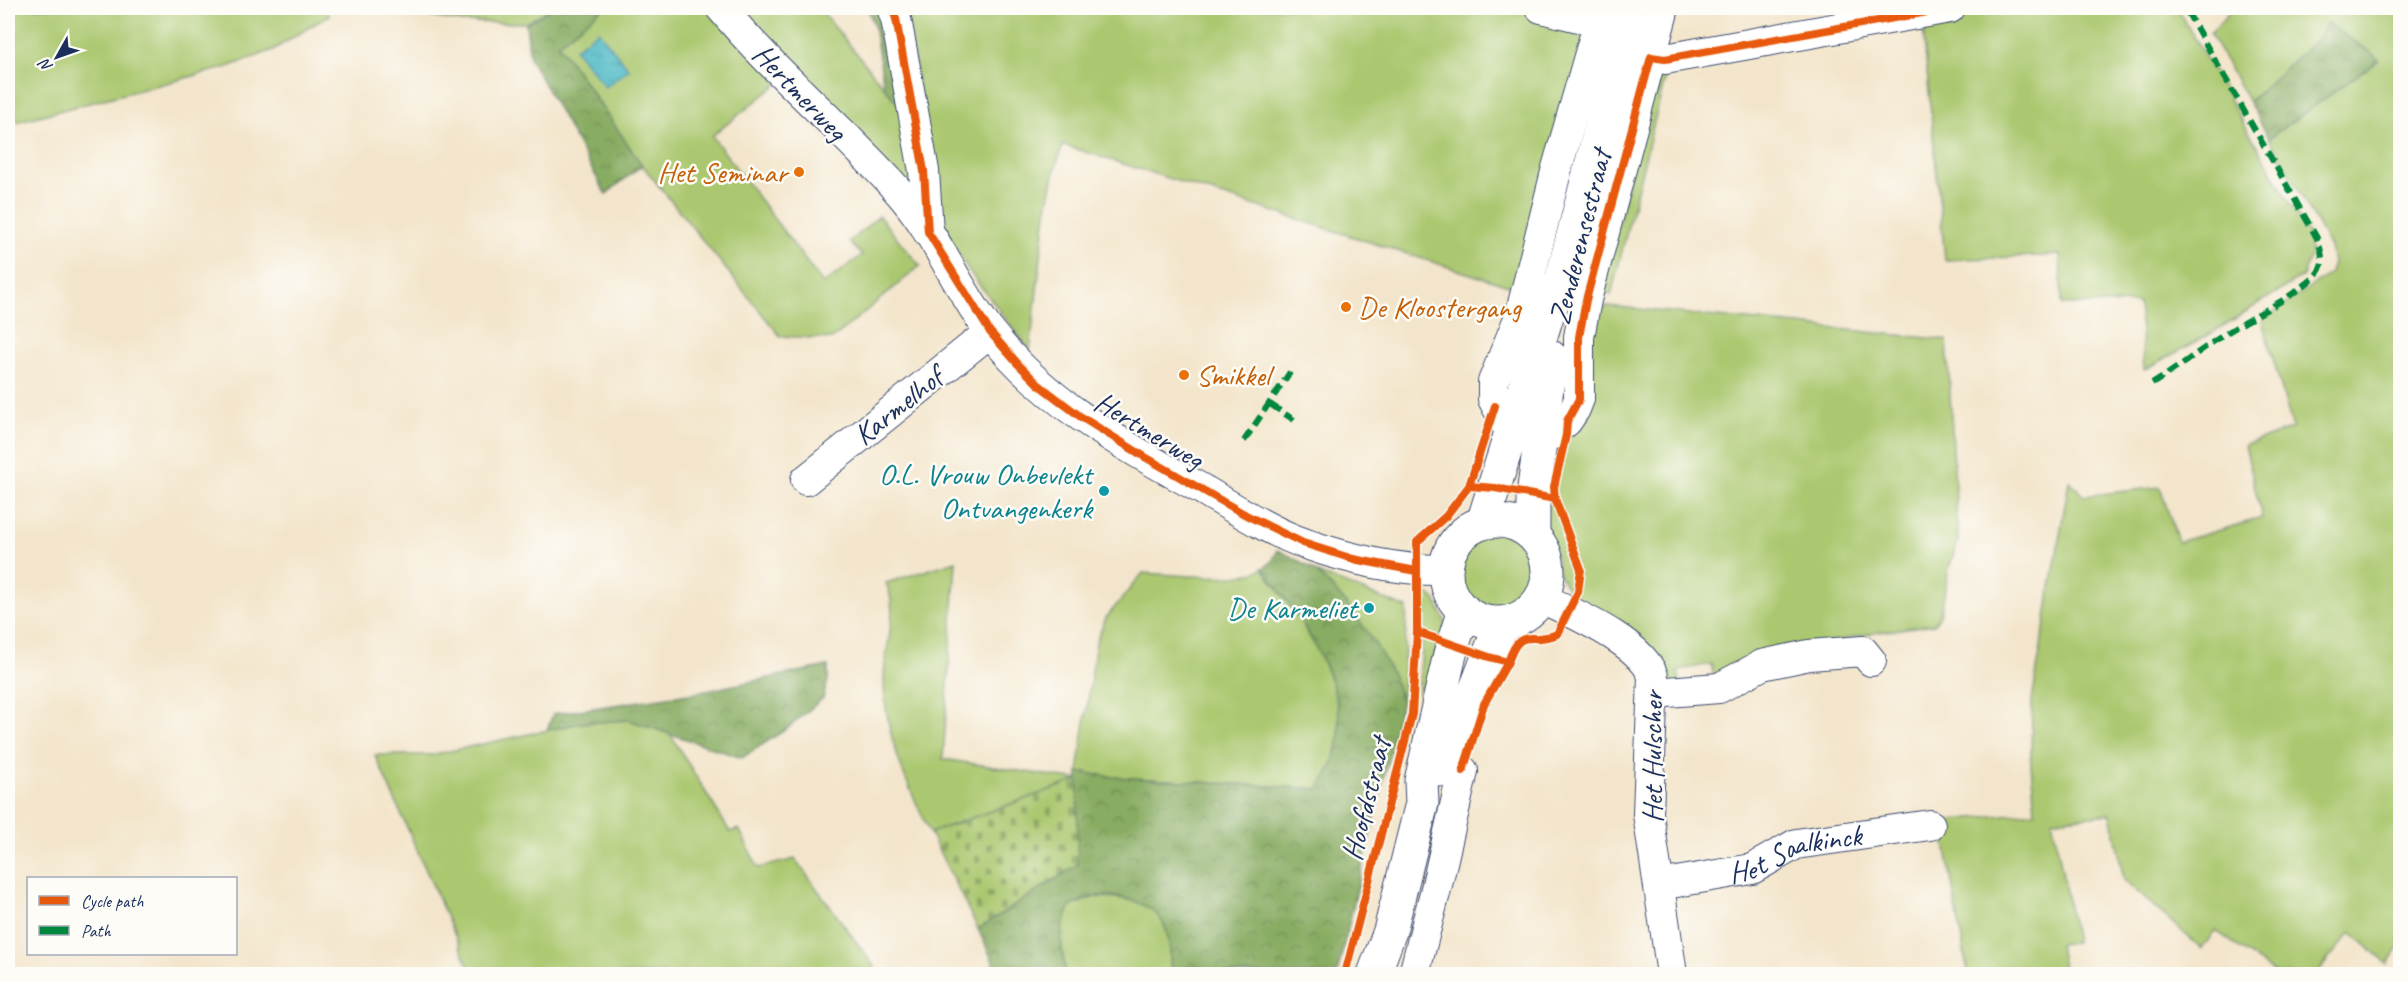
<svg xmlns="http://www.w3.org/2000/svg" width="2408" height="982" font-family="Caveat,sans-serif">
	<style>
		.grass { fill: #abc86f; stroke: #637c66; stroke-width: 1.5 }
		.forest { fill: url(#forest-crowns); stroke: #526e60; stroke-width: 1.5 }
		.cemetery { fill: url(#cemetery-stones); stroke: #637c66; stroke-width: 1.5 }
		.water { fill: url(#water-ripples); stroke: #327392; stroke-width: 1.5 }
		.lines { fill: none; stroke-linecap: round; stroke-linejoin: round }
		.minor-casing { stroke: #3b4a6e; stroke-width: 32 }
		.major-casing { stroke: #3b4a6e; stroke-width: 35 }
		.minor { stroke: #fff; stroke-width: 30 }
		.major { stroke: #fff; stroke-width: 33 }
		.quiet { stroke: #00873e; stroke-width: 6; stroke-dasharray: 12 6; stroke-linecap: butt }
		.cycleway-casing { stroke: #fdfcf7; stroke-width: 11 }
		.cycleway { stroke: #e8590c; stroke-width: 8 }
		.food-dot { fill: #e8710a; stroke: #fdfcf7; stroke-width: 2 }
		.culture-dot { fill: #0f9aa8; stroke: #fdfcf7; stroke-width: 2 }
		.labels { text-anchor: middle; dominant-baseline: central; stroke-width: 5; stroke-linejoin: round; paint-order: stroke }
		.street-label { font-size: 30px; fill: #1b2f5e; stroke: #fdfcf7 }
		.food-label { font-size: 30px; fill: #c56008; stroke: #fdfcf7; text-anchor: start }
		.culture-label { font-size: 30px; fill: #0d838f; stroke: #fdfcf7; text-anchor: end }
	</style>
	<defs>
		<pattern id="forest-crowns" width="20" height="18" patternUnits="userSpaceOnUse" patternTransform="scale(1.5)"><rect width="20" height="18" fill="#88ac62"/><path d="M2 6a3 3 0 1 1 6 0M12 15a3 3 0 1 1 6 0" fill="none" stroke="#6e8c54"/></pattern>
		<pattern id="cemetery-stones" width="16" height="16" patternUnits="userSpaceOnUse" patternTransform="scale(1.5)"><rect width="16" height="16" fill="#abc86f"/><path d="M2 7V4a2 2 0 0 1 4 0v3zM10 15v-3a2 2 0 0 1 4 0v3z" fill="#8aa35e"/></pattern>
		<pattern id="water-ripples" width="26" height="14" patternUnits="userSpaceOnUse" patternTransform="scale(1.5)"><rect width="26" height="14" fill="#4ab7c5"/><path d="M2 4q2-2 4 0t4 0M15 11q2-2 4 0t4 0" fill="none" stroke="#3d95a3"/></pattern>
	</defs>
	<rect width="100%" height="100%" fill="#fdfcf7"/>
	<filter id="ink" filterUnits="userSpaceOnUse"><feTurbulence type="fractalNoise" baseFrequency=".0167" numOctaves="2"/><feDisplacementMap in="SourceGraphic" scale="12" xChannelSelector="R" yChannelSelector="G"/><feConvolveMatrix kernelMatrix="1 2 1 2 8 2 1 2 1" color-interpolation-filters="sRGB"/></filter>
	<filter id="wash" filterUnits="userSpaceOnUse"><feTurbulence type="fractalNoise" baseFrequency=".008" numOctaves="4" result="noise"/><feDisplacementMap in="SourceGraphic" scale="24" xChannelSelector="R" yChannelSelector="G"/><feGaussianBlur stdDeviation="1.35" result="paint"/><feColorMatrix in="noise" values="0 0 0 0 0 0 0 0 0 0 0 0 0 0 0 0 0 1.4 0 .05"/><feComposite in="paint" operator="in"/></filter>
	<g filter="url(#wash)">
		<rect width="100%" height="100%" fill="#f3e5cb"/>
		<path class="grass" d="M8 8H325L329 15 273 50 228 67 8 124Z
			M378 8H552L526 23 462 22Z
			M603 8H713L780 82 712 136 823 284 862 255 849 242 879 216 920 266 832 339 780 336 642 165 558 44Z
			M736 8H819L909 117 919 201Z
			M905 8H1516L1573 23 1586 36 1518 289 1063 145 1055 169 1046 213 1030 350 969 271 943 229Z
			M1981 8H2177L2308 234 2311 253 2303 276 2210 334 2144 370 2139 303 2062 305 2060 255 1945 260 1922 19Z
			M2233 8H2400V945L2387 964 2351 932 2316 974H2276L2215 930 2202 949 2124 880 2111 814 2052 820 2076 942 2059 944 2064 974H1968L1941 821 2035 812 2031 763 2032 700 2069 481 2084 496 2160 487 2178 542 2262 518 2245 445 2293 428 2262 321 2330 273 2333 263 2330 247 2269 138 2378 60 2375 55 2328 24 2320 36 2249 102 2210 34Z
			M1668 66 1611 295 1602 291 1652 78Z
			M1608 306 1947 340 1958 540 1949 568 1940 615 1934 624 1874 633 1751 660 1715 680 1711 664 1678 670 1681 687 1674 688 1627 631 1571 592 1564 583 1559 574 1555 554 1545 533 1540 492 1591 312Z
			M1456 572a39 39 0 1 1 78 0a39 39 0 1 1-78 0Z
			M956 561 943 759 1078 780 930 833C907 784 884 735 884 679 884 648 900 612 886 583Z
			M1263 568C1308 629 1374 716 1318 789L1113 777 1078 772 1096 642 1106 618 1143 573C1170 574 1242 583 1263 568Z
			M1317 573 1407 608 1402 701C1387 650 1351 612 1317 573Z
			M1420 590 1435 599 1446 623 1427 707 1418 694 1422 648Z
			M629 720 670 734 730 832 739 829 758 868 795 859 880 974H472L375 755H431L581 723Z
			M1094 897C1116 897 1147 898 1162 920 1171 934 1170 958 1171 974H1066C1061 945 1057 933 1071 906Z"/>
		<path class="forest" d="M552 8H603L558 44 642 165 606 194 530 59 526 23Z
			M867 8H886L909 117 884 87 874 25Z
			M2327 23 2375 55 2379 60 2269 138 2249 102 2320 36Z
			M1278 550C1291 557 1308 564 1318 574 1352 605 1389 657 1402 701L1337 974H1171C1170 958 1171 933 1161 920 1148 901 1114 893 1093 897 1086 899 1078 903 1071 906 1057 933 1061 945 1066 974H999L978 929 1077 865 1078 772 1113 777 1318 789C1374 716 1308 629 1263 568L1271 563Z
			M828 666V680L823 698 788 728 742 758 629 720 581 723 547 730 553 714 695 693Z"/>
		<path class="cemetery" d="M1078 780 1077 865 978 929 930 833Z"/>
		<path class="water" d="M598 31 629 69 605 87 575 49Z"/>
	</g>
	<g filter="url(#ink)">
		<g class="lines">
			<g class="minor-casing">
				<g id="minor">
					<path d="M721 8C776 74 843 129 900 193 937 235 957 289 991 333 1047 405 1127 447 1205 491 1237 510 1271 532 1306 544 1352 560 1398 571 1446 570"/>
					<path d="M892 8 896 19 924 171 928 232"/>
					<path d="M1541 8 1599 22"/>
					<path d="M1603 8 1557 168 1520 316 1493 382V399L1511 433 1541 439 1552 434 1567 421 1575 409 1579 399V337L1586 300 1664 8"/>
					<path d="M1651 57 1665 59 1950 8"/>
					<path d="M806 480 990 332"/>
					<path d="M1542 598C1574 614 1641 642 1653 676L1648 814 1672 974"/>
					<path d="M1654 693 1719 688 1762 665 1809 655 1863 651 1871 661"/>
					<path id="s1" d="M1659 885 1752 869 1796 844 1930 825"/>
					<path d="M1414 974 1436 889 1463 771"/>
				</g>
			</g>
			<g class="major-casing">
				<path id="major" d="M1446 572a51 51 0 1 1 102 0a51 51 0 1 1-102 0Z
					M1483 523 1547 316 1562 278 1632 8
					M1533 535V496L1551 357
					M1440 770 1474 694 1497 634 1507 622
					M1374 974 1390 931 1422 803 1421 781 1450 654 1464 610"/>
			</g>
			<use href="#minor" class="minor"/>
			<use href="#major" class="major"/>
			<path class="quiet" d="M2152 384C2180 367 2205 346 2233 329 2253 316 2311 288 2320 269 2325 260 2320 247 2317 238L2185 8
				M1270 404 1294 420
				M1244 441 1290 372"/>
			<g class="cycleway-casing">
				<path id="cycleway" d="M892 8 896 19 924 171 928 232 990 332 1018 364 1039 385 1081 417 1145 457 1246 515 1303 543 1353 559 1416 571
					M1469 486 1495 406
					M1417 632 1489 657 1508 662C1521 624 1530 646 1557 634L1578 592 1581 569 1555 499 1554 487 1566 435 1567 421 1579 399V337L1586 300 1651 57 1665 59 1950 8
					M1463 771 1484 704 1508 662
					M1345 974 1412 714 1417 632V542L1446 516 1469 486 1495 488 1555 499"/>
			</g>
			<use href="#cycleway" class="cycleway"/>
		</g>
	</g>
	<g class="food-dot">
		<circle cx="799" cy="172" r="6"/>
		<circle cx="1346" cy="307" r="6"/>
		<circle cx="1184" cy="375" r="6"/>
	</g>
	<g class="culture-dot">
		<circle cx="1104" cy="491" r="6"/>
		<circle cx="1369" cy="608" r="6"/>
	</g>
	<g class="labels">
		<g class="street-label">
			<text transform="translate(800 92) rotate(46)">Hertmerweg</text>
			<text transform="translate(1580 237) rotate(-76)">Zenderensestraat</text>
			<text transform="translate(898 406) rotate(-39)">Karmelhof</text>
			<text transform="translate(1149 430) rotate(31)">Hertmerweg</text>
			<text transform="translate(1652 757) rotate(-90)">Het Hulscher</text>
			<text transform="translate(1366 799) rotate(-76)">Hoofdstraat</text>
			<text stroke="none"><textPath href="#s1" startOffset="141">Het Saalkinck</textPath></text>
		</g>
		<g class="food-label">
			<text x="787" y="172" text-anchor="end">Het Seminar</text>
			<text x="1358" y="307">De Kloostergang</text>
			<text x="1196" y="375">Smikkel</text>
		</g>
		<g class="culture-label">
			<text x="1092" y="474">O.L. Vrouw Onbevlekt<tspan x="1092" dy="34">Ontvangenkerk</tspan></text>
			<text x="1357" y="608">De Karmeliet</text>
		</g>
	</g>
	<rect width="2408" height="982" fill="none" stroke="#fdfcf7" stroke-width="30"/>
	<rect x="27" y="877" width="210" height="78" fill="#fdfcf7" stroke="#a3aaba" stroke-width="1.5"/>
	<rect x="39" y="896" width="30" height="9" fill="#e8590c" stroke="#a3aaba" stroke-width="1.5"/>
	<text x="81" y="907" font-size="18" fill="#1b2f5e">Cycle path</text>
	<rect x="39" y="926" width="30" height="9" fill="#00873e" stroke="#a3aaba" stroke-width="1.5"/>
	<text x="81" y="937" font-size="18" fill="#1b2f5e">Path</text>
	<g transform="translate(57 57) rotate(230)" stroke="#fdfcf7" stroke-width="4.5" paint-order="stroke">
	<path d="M0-4.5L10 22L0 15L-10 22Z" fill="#1b2f5e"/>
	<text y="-9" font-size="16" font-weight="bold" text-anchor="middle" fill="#1b2f5e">N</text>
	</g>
</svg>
